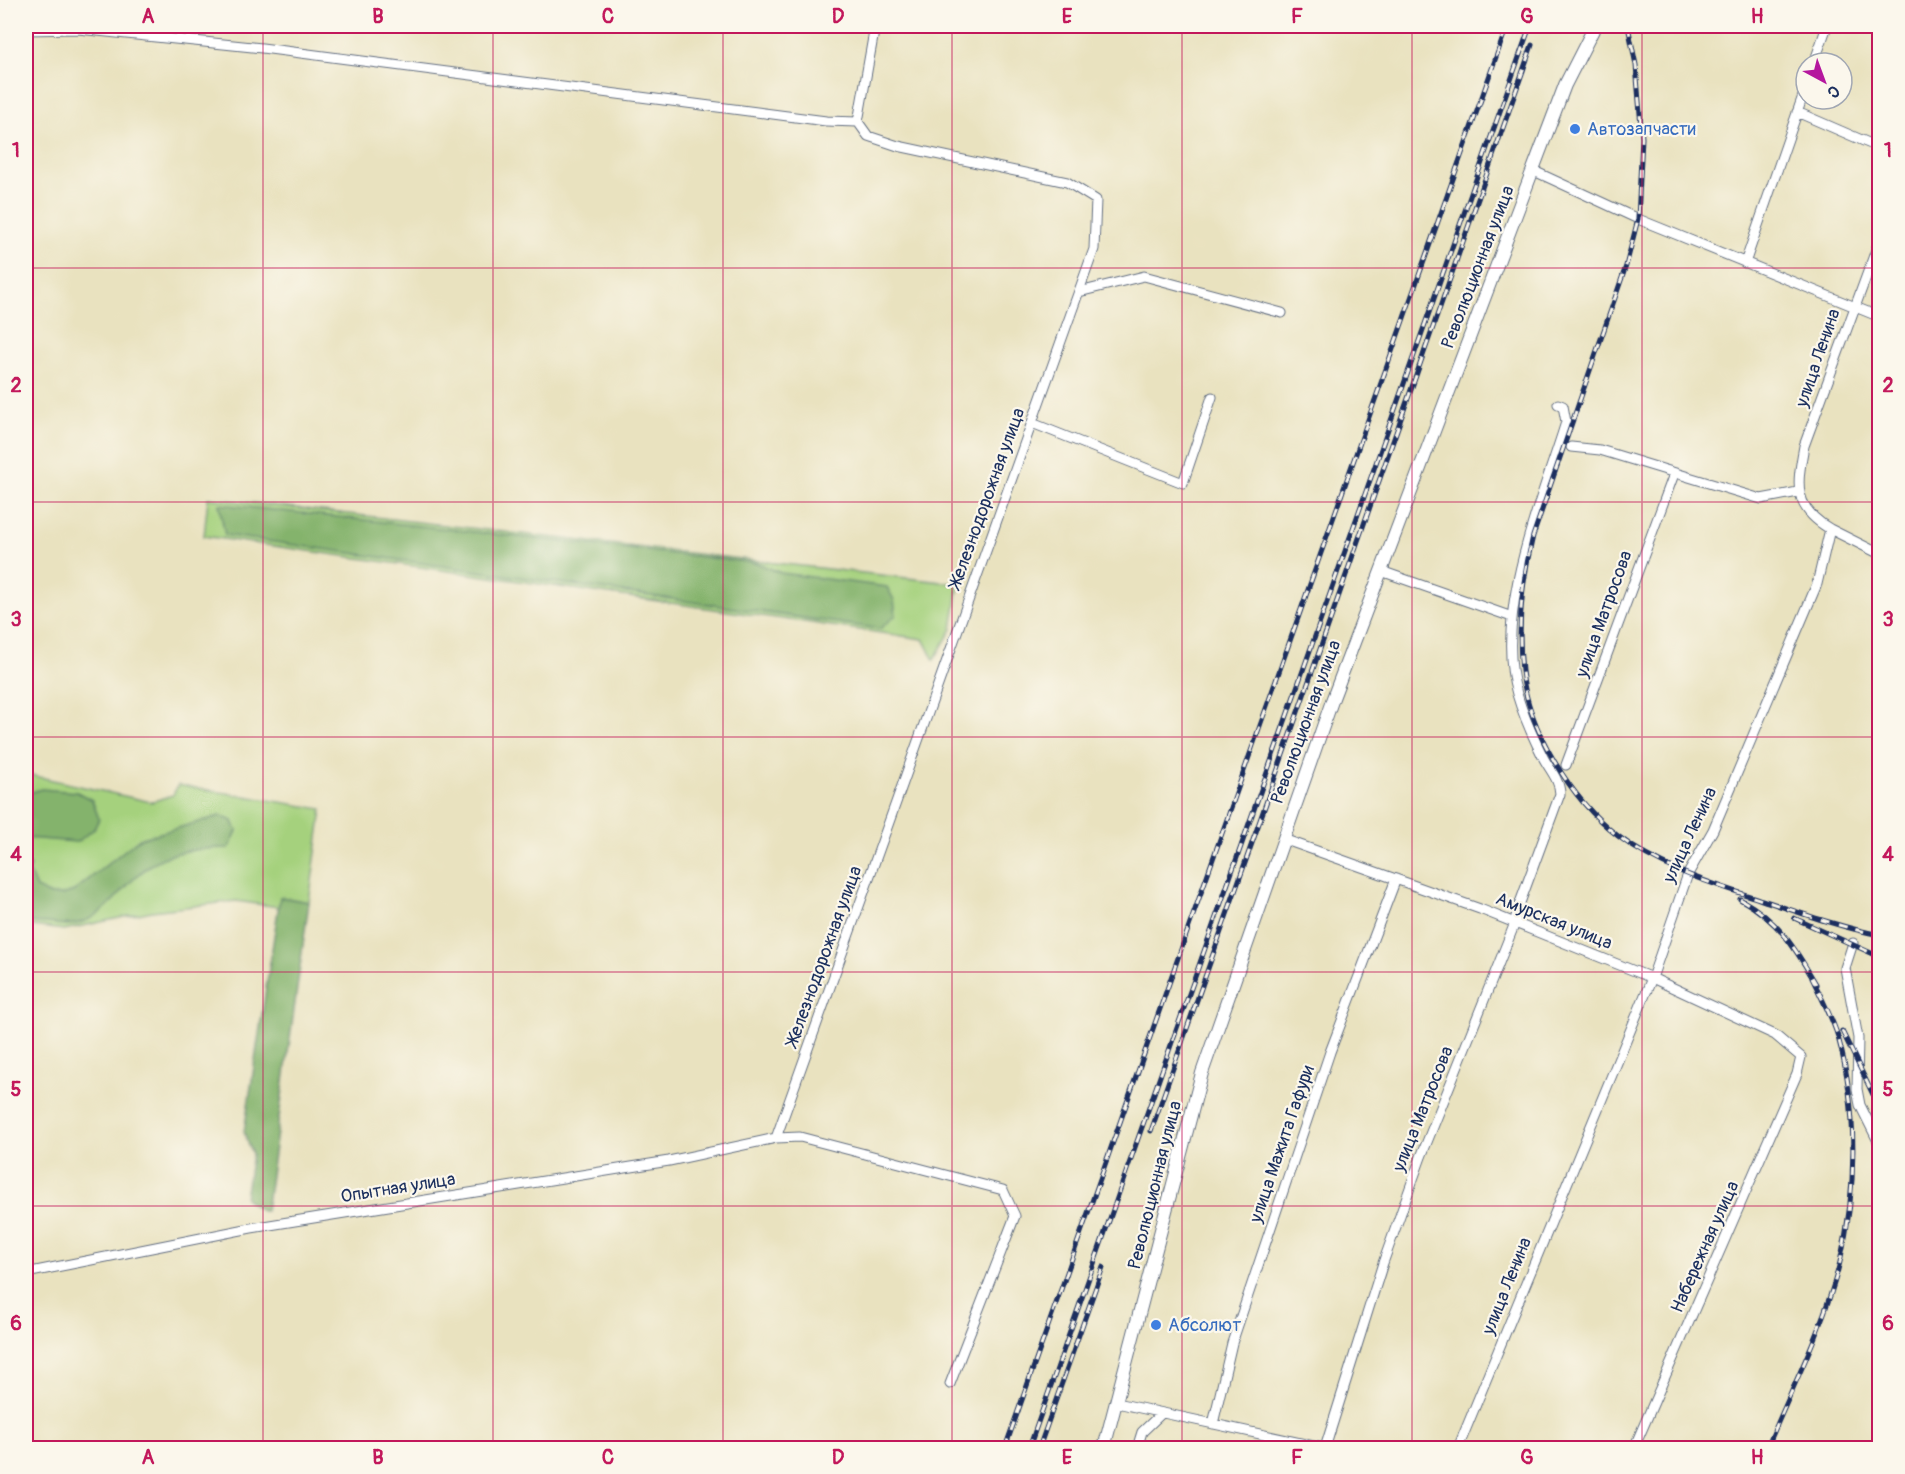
<svg xmlns="http://www.w3.org/2000/svg" width="1905" height="1474" font-family="Pangolin,sans-serif">
	<style>
		.green { fill: #a5d17d; stroke: #60806e; stroke-width: 1.5 }
		.forest { fill: #84b36c; stroke: #507165; stroke-width: 1.5 }
		.lines { fill: none; stroke-linecap: round; stroke-linejoin: round }
		.minor-casing { stroke: #636e80; stroke-width: 11 }
		.major-casing { stroke: #636e80; stroke-width: 14 }
		.minor { stroke: #fff; stroke-width: 9 }
		.major { stroke: #fff; stroke-width: 12 }
		.rail-casing { stroke: #1b2f5e; stroke-width: 5 }
		.rail { stroke: #fbf7ec; stroke-width: 3; stroke-dasharray: 9; stroke-linecap: butt }
		.grid { fill: none; stroke: #c2185b; stroke-width: 1.5; stroke-opacity: 0.55 }
		.shop-dot { fill: #3f7fe0; stroke: #fbf7ec; stroke-width: 2 }
		.labels { text-anchor: middle; dominant-baseline: central; stroke-width: 4.5; stroke-linejoin: round; paint-order: stroke }
		.shop-label { font-size: 18px; fill: #366cbe; stroke: #fbf7ec; text-anchor: start }
		.street-label { font-size: 18px; fill: #1b2f5e; stroke: #fbf7ec }
		.neatline { fill: none; stroke: #c2185b; stroke-width: 2 }
		.grid-label { font-size: 20px; text-anchor: middle; font-weight: bold; fill: #c2185b }
	</style>
	<rect width="100%" height="100%" fill="#fbf7ec"/>
	<filter id="ink" filterUnits="userSpaceOnUse"><feTurbulence type="fractalNoise" baseFrequency=".0167" numOctaves="2"/><feDisplacementMap in="SourceGraphic" scale="12" xChannelSelector="R" yChannelSelector="G"/><feConvolveMatrix kernelMatrix="1 2 1 2 8 2 1 2 1" color-interpolation-filters="sRGB"/></filter>
	<filter id="wash" filterUnits="userSpaceOnUse"><feTurbulence type="fractalNoise" baseFrequency=".008" numOctaves="4" result="noise"/><feDisplacementMap in="SourceGraphic" scale="24" xChannelSelector="R" yChannelSelector="G"/><feGaussianBlur stdDeviation="1.35" result="paint"/><feColorMatrix in="noise" values="0 0 0 0 0 0 0 0 0 0 0 0 0 0 0 0 0 1.4 0 .05"/><feComposite in="paint" operator="in"/></filter>
	<g filter="url(#wash)">
		<rect width="100%" height="100%" fill="#e9e2bf"/>
		<path class="green" d="M208 498 959 584 952 629 934 660 923 639 204 536Z
			M26 774 151 802 173 795 178 785 322 809 309 902 280 897 279 907 236 901 152 911 64 930 26 925Z"/>
		<path class="forest" d="M219 504 757 563 781 573 887 587 894 600 896 615 880 629 225 535Z
			M41 789 77 792 92 800 99 819 94 829 77 842 26 838V794Z
			M220 816 233 821 237 831 229 848C208 848 176 850 157 861 115 885 105 935 48 923 40 922 33 924 26 920V862L31 866 29 871 36 888 51 895H62L74 891 139 839Z
			M280 897 309 902 266 1211H261L245 1198 252 1154 244 1132Z"/>
	</g>
	<g filter="url(#ink)">
		<g class="lines">
			<g class="minor-casing">
				<path id="minor" d="M26 30 78 29 262 48 826 121 858 122
					M1814 63 1827 26
					M1797 112 1880 148
					M1534 171 1638 219 1880 317
					M1745 263 1806 87
					M1079 292 1144 276 1282 313
					M1032 423 1183 483 1212 397
					M1571 447 1600 450 1761 499 1798 492
					M1830 529 1880 554
					M1381 571 1512 617
					M1566 765 1674 474
					M1283 839 1480 909 1652 978 1775 1035 1801 1057 1797 1074 1634 1448
					M1853 943 1845 968 1858 1038 1857 1089 1860 1105 1880 1145
					M776 1138 1094 249 1096 200 1067 182 898 146 868 136 858 122 875 26
					M26 1273 251 1228 669 1161 776 1138 800 1137 1003 1190 1015 1216 950 1384
					M1117 1403 1324 1448
					M1213 1424 1232 1343 1330 1052 1396 879
					M1137 1448 1142 1432 1162 1413
					M1325 1448 1383 1263 1421 1157 1515 923 1517 911 1560 794C1560 780 1549 769 1543 757 1533 737 1523 715 1517 694 1493 612 1542 500 1566 422L1563 406 1558 404
					M1458 1448 1652 978 1688 874 1713 830 1817 584 1830 529C1792 507 1797 484 1804 446L1880 239"/>
			</g>
			<g class="major-casing">
				<path id="major" d="M1104 1448 1202 1073 1333 698 1565 85 1595 26"/>
			</g>
			<use href="#minor" class="minor"/>
			<use href="#major" class="major"/>
			<g class="rail-casing">
				<path id="rail" d="M1628 26 1636 65 1642 138 1638 219 1626 266 1533 536C1522 580 1517 625 1522 671 1528 729 1571 800 1618 836 1659 868 1713 884 1762 900 1801 913 1839 927 1880 935
					M1740 899C1779 921 1794 946 1816 984
					M1794 918 1880 957
					M1842 1031 1880 1109
					M1151 1131 1532 45
					M1005 1448 1507 26
					M1029 1448 1530 26
					M1039 1448 1103 1267
					M1767 1448C1792 1388 1824 1326 1840 1262 1857 1189 1858 1109 1838 1037 1832 1017 1821 997 1812 978"/>
			</g>
			<use href="#rail" class="rail"/>
		</g>
	</g>
	<path class="grid" d="M263 26V1448M493 26V1448M723 26V1448M952 26V1448M1182 26V1448M1412 26V1448M1642 26V1448M26 268H1880M26 502H1880M26 737H1880M26 972H1880M26 1206H1880"/>
	<g class="shop-dot">
		<circle cx="1575" cy="129" r="6"/>
		<circle cx="1156" cy="1325" r="6"/>
	</g>
	<g class="labels">
		<g class="shop-label">
			<text x="1587" y="129">Автозапчасти</text>
			<text x="1168" y="1325">Абсолют</text>
		</g>
		<g class="street-label">
			<text transform="translate(1478 267) rotate(-69)">Революционная улица</text>
			<text transform="translate(1818 358) rotate(-71)">улица Ленина</text>
			<text transform="translate(987 498) rotate(-70)">Железнодорожная улица</text>
			<text transform="translate(1604 614) rotate(-70)">улица Матросова</text>
			<text transform="translate(1306 722) rotate(-70)">Революционная улица</text>
			<text transform="translate(1690 835) rotate(-65)">улица Ленина</text>
			<text transform="translate(1554 921) rotate(22)">Амурская улица</text>
			<text transform="translate(824 956) rotate(-70)">Железнодорожная улица</text>
			<text transform="translate(1423 1109) rotate(-68)">улица Матросова</text>
			<text transform="translate(1282 1144) rotate(-71)">улица Мажита Гафури</text>
			<text transform="translate(1155 1185) rotate(-76)">Революционная улица</text>
			<text transform="translate(398 1188) rotate(-9)">Опытная улица</text>
			<text transform="translate(1705 1247) rotate(-66)">Набережная улица</text>
			<text transform="translate(1507 1286) rotate(-68)">улица Ленина</text>
		</g>
	</g>
	<rect width="1905" height="1474" fill="none" stroke="#fbf7ec" stroke-width="66"/>
	<g transform="translate(1824 81) rotate(139)"><circle r="28" fill="#fbf7ec" stroke="#a1a7b3" stroke-width="1.5"/>
	<path d="M0-4.5L10 22L0 15L-10 22Z" fill="#b5179e"/>
	<text y="-9" font-size="16" font-weight="bold" text-anchor="middle" fill="#1b2f5e">С</text>
	</g>
	<rect x="33" y="33" width="1839" height="1408" class="neatline"/>
	<g class="grid-label">
		<text x="148" y="23">A</text>
		<text x="378" y="23">B</text>
		<text x="608" y="23">C</text>
		<text x="838" y="23">D</text>
		<text x="1067" y="23">E</text>
		<text x="1297" y="23">F</text>
		<text x="1527" y="23">G</text>
		<text x="1757" y="23">H</text>
		<text x="16" y="157">1</text>
		<text x="1888" y="157">1</text>
		<text x="16" y="392">2</text>
		<text x="1888" y="392">2</text>
		<text x="16" y="626">3</text>
		<text x="1888" y="626">3</text>
		<text x="16" y="861">4</text>
		<text x="1888" y="861">4</text>
		<text x="16" y="1096">5</text>
		<text x="1888" y="1096">5</text>
		<text x="16" y="1330">6</text>
		<text x="1888" y="1330">6</text>
		<text x="148" y="1464">A</text>
		<text x="378" y="1464">B</text>
		<text x="608" y="1464">C</text>
		<text x="838" y="1464">D</text>
		<text x="1067" y="1464">E</text>
		<text x="1297" y="1464">F</text>
		<text x="1527" y="1464">G</text>
		<text x="1757" y="1464">H</text>
	</g>
</svg>
